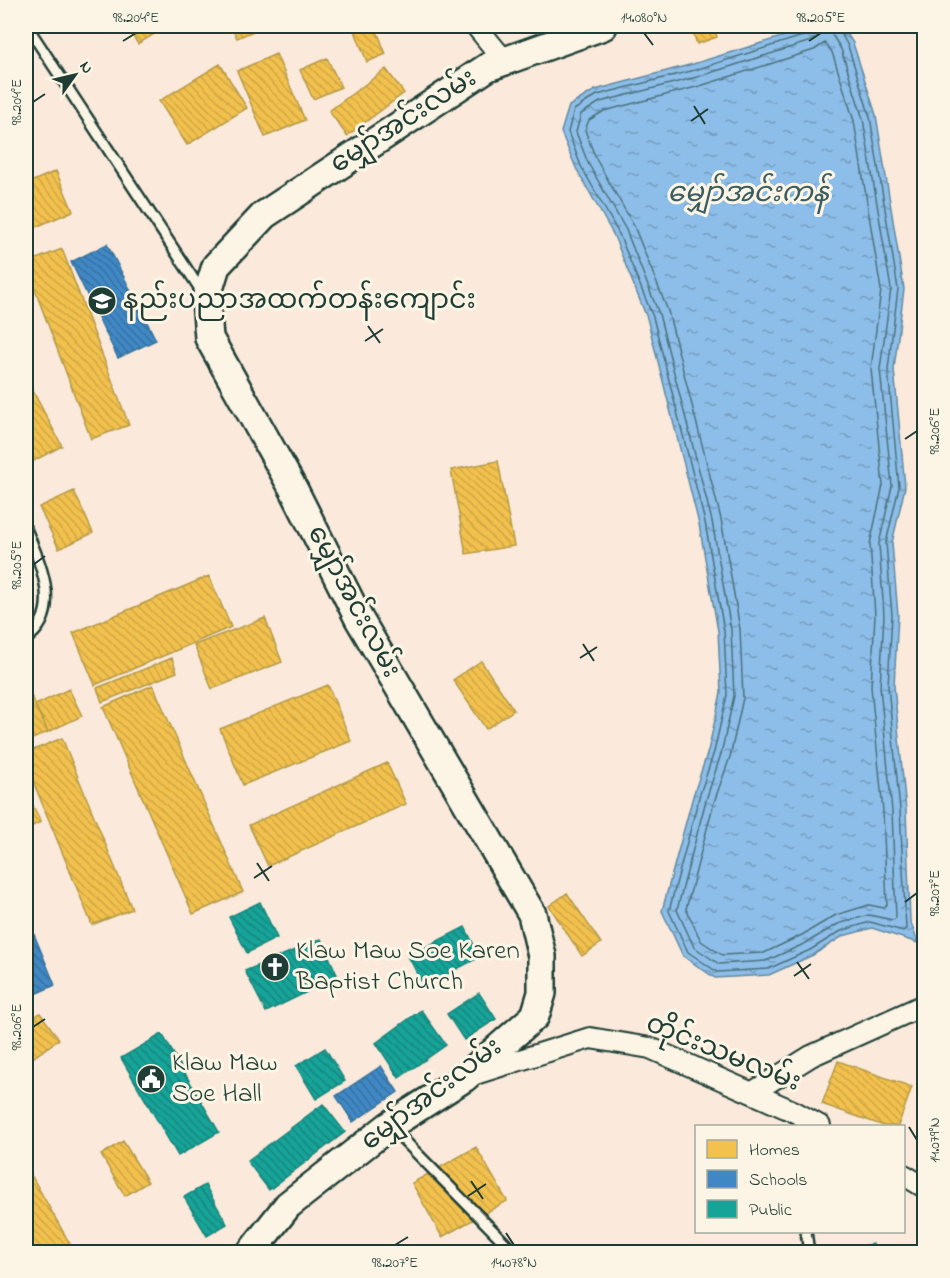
<svg xmlns="http://www.w3.org/2000/svg" width="950" height="1278" font-family="'Indie Flower','Noto Sans Myanmar',sans-serif">
	<style>
		.water { fill: url(#water-ripples); stroke: #618aa1; stroke-width: 1.5 }
		.homes { fill: url(#homes-back-hatch); stroke: #b39946; stroke-width: 1.5 }
		.schools { fill: url(#schools-back-hatch); stroke: #35729a; stroke-width: 1.5 }
		.public { fill: url(#public-back-hatch); stroke: #19847a; stroke-width: 1.5 }
		.lines { fill: none; stroke-linecap: round; stroke-linejoin: round }
		.shore { stroke: #4b717c; stroke-width: 1.5 }
		.lane-casing { stroke: #1f3d34; stroke-width: 14 }
		.street-casing { stroke: #1f3d34; stroke-width: 24 }
		.secondary-casing { stroke: #1f3d34; stroke-width: 32 }
		.lane { stroke: #fcf5e5; stroke-width: 9 }
		.street { stroke: #fcf5e5; stroke-width: 20 }
		.secondary { stroke: #fcf5e5; stroke-width: 27 }
		.ticks { fill: none; stroke: #1f3d34; stroke-width: 2 }
		.labels { text-anchor: middle; dominant-baseline: central; stroke-width: 6; stroke-linejoin: round; paint-order: stroke }
		.street-label { font-size: 27px; fill: #1f3d34; stroke: #fcf5e5 }
		.poi-label { font-size: 27px; fill: #1f3d34; stroke: #fcf5e5; text-anchor: start }
		.water-label { font-size: 28px; font-style: italic; fill: #3a5d61; stroke: #fcf5e5 }
		.neatline { fill: none; stroke: #1f3d34; stroke-width: 2 }
		.ticks-label { font-size: 15px; text-anchor: middle; fill: #1f3d34 }
	</style>
	<defs>
		<pattern id="water-ripples" width="26" height="14" patternUnits="userSpaceOnUse" patternTransform="scale(1.5)"><rect width="26" height="14" fill="#8dbee9"/><path d="M2 4q2-2 4 0t4 0M15 11q2-2 4 0t4 0" fill="none" stroke="#739cbe"/></pattern>
		<pattern id="homes-back-hatch" width="6" height="6" patternUnits="userSpaceOnUse" patternTransform="scale(1.5)"><rect width="6" height="6" fill="#f2c14e"/><path d="M-1 5l2 2M0 0l6 6M5-1l2 2" fill="none" stroke="#cfa745"/></pattern>
		<pattern id="schools-back-hatch" width="6" height="6" patternUnits="userSpaceOnUse" patternTransform="scale(1.5)"><rect width="6" height="6" fill="#3f88c5"/><path d="M-1 5l2 2M0 0l6 6M5-1l2 2" fill="none" stroke="#3470a1"/></pattern>
		<pattern id="public-back-hatch" width="6" height="6" patternUnits="userSpaceOnUse" patternTransform="scale(1.5)"><rect width="6" height="6" fill="#17a398"/><path d="M-1 5l2 2M0 0l6 6M5-1l2 2" fill="none" stroke="#14867d"/></pattern>
	</defs>
	<rect width="100%" height="100%" fill="#fbeadc"/>
	<filter id="ink" filterUnits="userSpaceOnUse"><feTurbulence type="fractalNoise" baseFrequency=".0167" numOctaves="2"/><feDisplacementMap in="SourceGraphic" scale="12" xChannelSelector="R" yChannelSelector="G"/><feConvolveMatrix kernelMatrix="1 2 1 2 8 2 1 2 1" color-interpolation-filters="sRGB"/></filter>
	<g filter="url(#ink)">
		<path class="water" d="M817 26H842L853 43 876 115 904 289 894 369 905 487 892 543 898 615 894 686 906 810 910 920 918 943 872 928 843 936 813 955 769 975 715 978 683 956 662 911 693 796 708 751 721 693 718 631 699 524 647 318 614 236 576 168 561 132 569 106 595 90 693 64Z"/>
		<path class="homes" d="M126 26H163L164 28 138 44Z
			M231 26H265L237 38Z
			M353 26H375L386 54 367 62Z
			M691 26H713L717 37 697 44Z
			M276 54 305 120 265 137 237 71Z
			M327 58 341 87 313 99 300 70Z
			M220 64 247 108 187 145 159 101Z
			M386 69 404 93 347 136 329 111Z
			M56 171 73 211 26 231V184Z
			M62 249 129 425 91 439 26 266V263Z
			M26 378 62 446 26 465Z
			M498 461 514 546 466 554 451 470Z
			M74 491 93 533 59 549 39 507Z
			M209 576 231 627 95 685 73 633Z
			M265 618 282 662 212 689 194 645Z
			M172 658 177 672 102 702 97 688Z
			M481 661 514 710 486 729 453 680Z
			M26 685 48 732 26 742Z
			M153 685 243 892 193 914 103 707Z
			M328 685 351 741 243 785 220 729Z
			M69 689 82 716 48 732 35 705Z
			M62 738 132 909 92 925 26 764V753Z
			M387 763 406 804 268 866 249 825Z
			M32 804 41 822 26 829V808Z
			M567 893 601 943 582 956 549 906Z
			M40 1013 59 1039 30 1060 26 1054V1023Z
			M838 1061 912 1087 898 1126H884L822 1104Z
			M123 1141 148 1182 125 1196 101 1155Z
			M476 1147 507 1201 442 1237 412 1183Z
			M26 1166 70 1244 54 1252H26Z"/>
		<path class="schools" d="M107 244 156 340 118 358 71 262Z
			M26 915 55 985 26 998Z
			M381 1066 398 1092 353 1122 336 1096Z"/>
		<path class="public" d="M260 902 277 938 247 953 229 917Z
			M465 927 480 957 424 986 408 956Z
			M321 939 338 977 266 1012 245 971Z
			M479 993 496 1019 464 1040 447 1014Z
			M421 1010 446 1045 399 1078 376 1043Z
			M162 1034 219 1132 178 1156 121 1058Z
			M325 1048 345 1081 316 1099 296 1066Z
			M323 1104 345 1132 269 1190 247 1161Z
			M205 1185 227 1224 207 1236 184 1197Z
			M873 1244 874 1252H826V1251Z"/>
		<g class="lines">
			<path class="shore" d="M814 26 809 34 695 70 597 95 574 110 568 132 581 166 619 234 653 317 705 522 724 631 727 695 714 752 699 797 669 911 688 952 717 972 768 969 810 950 841 931 870 922 903 931 906 929 900 810 888 686 892 615 886 543 899 487 888 369 898 289 870 117 848 46 837 26
				M821 26 819 35 811 41 697 77 600 102 581 114 576 132 588 163 626 230 659 314 712 521 731 630 734 696 721 754 706 800 677 910 694 947 719 964 766 961 806 943 838 924 869 915 893 920 896 918 892 811 880 687 884 615 879 544 892 486 880 369 891 289 863 119 841 49 831 33 830 26
				M825 43 832 52 854 121 881 290 871 369 883 485 870 544 875 615 871 687 883 811 887 905 884 908 869 905 836 915 802 935 764 953 722 955 701 941 686 909 714 802 730 757 743 698 740 629 721 519 668 311 634 226 596 159 585 130 589 120 604 111 700 86 814 50Z"/>
			<g class="lane-casing">
				<path id="lane" d="M27 26 202 292
					M26 529C40 563 64 613 26 639
					M391 1127 514 1252
					M806 1232 809 1252"/>
			</g>
			<g class="street-casing">
				<path id="street" d="M476 26 503 59
					M472 1075 590 1038 650 1048 795 1112 820 1126
					M753 1092 811 1056 924 1005
					M904 1175 924 1187"/>
			</g>
			<g class="secondary-casing">
				<path id="secondary" d="M251 1252 288 1205 389 1126 464 1078 535 1016 542 993V956L532 914 359 619 294 490 209 338 206 299 216 266 264 215 488 67 603 26"/>
			</g>
			<use href="#lane" class="lane"/>
			<use href="#street" class="street"/>
			<use href="#secondary" class="secondary"/>
		</g>
	</g>
	<path class="ticks" d="M644 33 653 45M123 41 136 33M809 41 821 33M33 102 45 94M694 106 705 124M691 121 708 109M368 326 380 343M365 341 383 329M905 439 917 431M33 565 45 556M583 644 594 661M580 658 597 647M257 863 269 881M254 878 272 866M905 902 917 893M797 962 809 979M794 976 811 964M33 1027 45 1019M909 1127 917 1140M471 1181 483 1199M468 1196 486 1184M506 1233 514 1245M395 1245 408 1237"/>
	<defs>
		<g id="school-disc" transform="scale(1.5)"><circle r="9.5" fill="#1f3d34" stroke="#fcf5e5"/><path d="M0-5L7-2L0 1L-7-2ZM-4 1L0 2.5L4 1V4Q0 6-4 4Z" fill="#fff"/></g>
		<g id="church-disc" transform="scale(1.5)"><circle r="9.5" fill="#1f3d34" stroke="#fcf5e5"/><path d="M-1.2-6h2.4v3.5h3.3v2.4h-3.3V6h-2.4V-.1h-3.3v-2.4h3.3Z" fill="#fff"/></g>
		<g id="civic-disc" transform="scale(1.5)"><circle r="9.5" fill="#1f3d34" stroke="#fcf5e5"/><path d="M-.6-6.5H3V-4.5H.6V-3L4-1V1h2V6H-6V1h2V-1L-.6-3ZM-1.2 2.5V6h2.4V2.5Z" fill="#fff"/></g>
	</defs>
	<g fill-rule="evenodd">
		<use href="#school-disc" x="102" y="301"/>
		<use href="#church-disc" x="275" y="967"/>
		<use href="#civic-disc" x="151" y="1079"/>
	</g>
	<g class="labels">
		<g class="street-label">
			<text transform="translate(404 122) rotate(-33)">မျှော်အင်းလမ်း</text>
			<text transform="translate(353 602) rotate(62)">မျှော်အင်းလမ်း</text>
			<text transform="translate(723 1054) rotate(22)">တိုင်းသမလမ်း</text>
			<text transform="translate(432 1095) rotate(-37)">မျှော်အင်းလမ်း</text>
		</g>
		<g class="poi-label">
			<text x="123" y="301">နည်းပညာအထက်တန်းကျောင်း</text>
			<text x="296" y="951">Klaw Maw Soe Karen<tspan x="296" dy="31">Baptist Church</tspan></text>
			<text x="172" y="1063">Klaw Maw<tspan x="172" dy="31">Soe Hall</tspan></text>
		</g>
		<g class="water-label">
			<text x="748" y="194">မျှော်အင်းကန်</text>
		</g>
	</g>
	<rect width="950" height="1278" fill="none" stroke="#fcf5e5" stroke-width="66"/>
	<rect x="695" y="1125" width="210" height="108" fill="#fcf5e5" stroke="#a4ab9e" stroke-width="1.5"/>
	<rect x="707" y="1140" width="30" height="18" fill="#f2c14e" stroke="#a4ab9e" stroke-width="1.5"/>
	<text x="749" y="1155" font-size="18" fill="#1f3d34">Homes</text>
	<rect x="707" y="1170" width="30" height="18" fill="#3f88c5" stroke="#a4ab9e" stroke-width="1.5"/>
	<text x="749" y="1185" font-size="18" fill="#1f3d34">Schools</text>
	<rect x="707" y="1200" width="30" height="18" fill="#17a398" stroke="#a4ab9e" stroke-width="1.5"/>
	<text x="749" y="1215" font-size="18" fill="#1f3d34">Public</text>
	<g transform="translate(75 75) rotate(56)" stroke="#fcf5e5" stroke-width="4.5" paint-order="stroke">
	<path d="M0-4.5L10 22L0 15L-10 22Z" fill="#1f3d34"/>
	<text y="-9" font-size="16" font-weight="bold" text-anchor="middle" fill="#1f3d34">N</text>
	</g>
	<rect x="33" y="33" width="884" height="1212" class="neatline"/>
	<g class="ticks-label">
		<text x="136" y="22">98.204°E</text>
		<text x="644" y="22">14.080°N</text>
		<text x="821" y="22">98.205°E</text>
		<text transform="translate(16 102) rotate(-90)" y="5">98.204°E</text>
		<text transform="translate(934 431) rotate(-90)" y="5">98.206°E</text>
		<text transform="translate(16 565) rotate(-90)" y="5">98.205°E</text>
		<text transform="translate(934 893) rotate(-90)" y="5">98.207°E</text>
		<text transform="translate(16 1027) rotate(-90)" y="5">98.206°E</text>
		<text transform="translate(934 1140) rotate(-90)" y="5">14.079°N</text>
		<text x="395" y="1267">98.207°E</text>
		<text x="514" y="1267">14.078°N</text>
	</g>
</svg>
